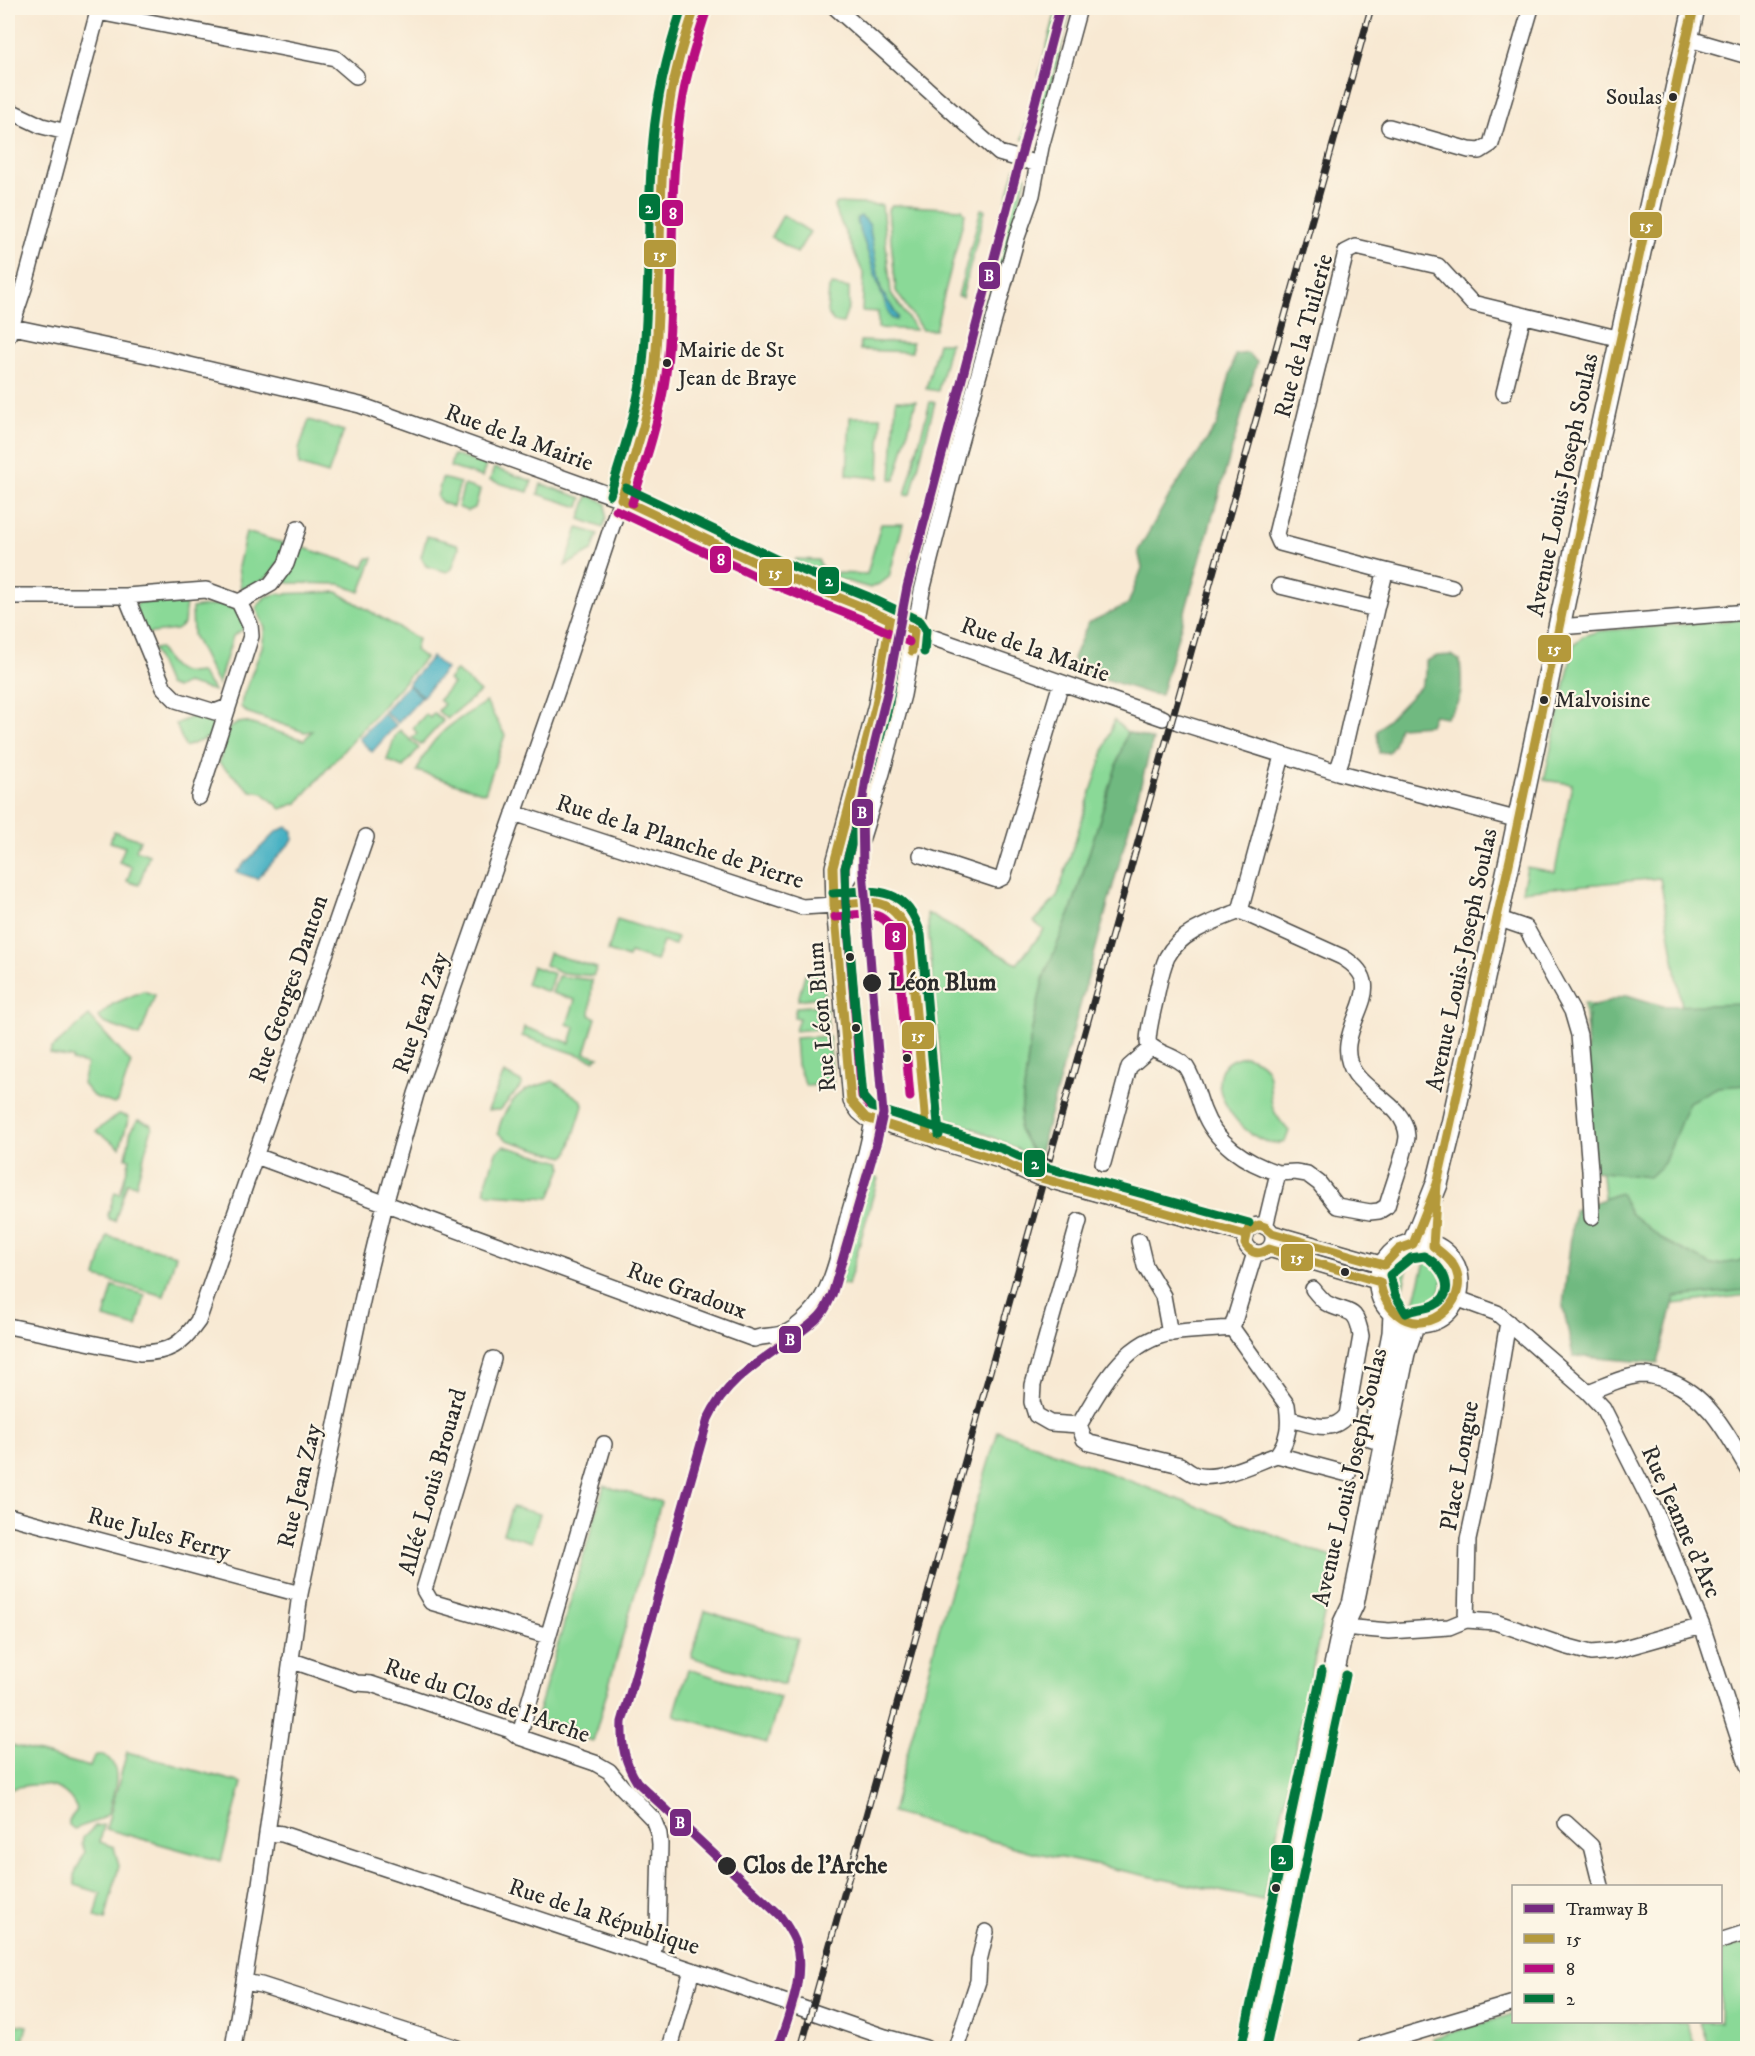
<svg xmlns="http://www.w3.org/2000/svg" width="1755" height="2056" font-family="'IM FELL DW Pica',serif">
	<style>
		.green { fill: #8ad997; stroke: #5a8261; stroke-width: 1.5 }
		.forest { fill: #6fb980; stroke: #4d7256; stroke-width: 1.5 }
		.water { fill: #45b0c3; stroke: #386e77; stroke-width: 1.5 }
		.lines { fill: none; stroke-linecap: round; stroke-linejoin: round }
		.street-casing { stroke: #4a4844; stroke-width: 18 }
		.secondary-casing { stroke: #4a4844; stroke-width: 24 }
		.street { stroke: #fff; stroke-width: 15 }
		.secondary { stroke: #fff; stroke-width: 21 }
		.rail-casing { stroke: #2b2b2b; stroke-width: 7 }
		.rail { stroke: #fcf5e5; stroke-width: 4.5; stroke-dasharray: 14; stroke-linecap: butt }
		.bus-1-casing { stroke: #fcf5e5; stroke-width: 14 }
		.bus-2-casing { stroke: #fcf5e5; stroke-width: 14 }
		.bus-3-casing { stroke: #fcf5e5; stroke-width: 14 }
		.bus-1 { stroke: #b4993b; stroke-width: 9 }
		.bus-2 { stroke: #b80d7f; stroke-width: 9 }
		.bus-3 { stroke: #00763c; stroke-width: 9 }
		.tram-1-casing { stroke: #fcf5e5; stroke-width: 14 }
		.tram-1 { stroke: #762a80; stroke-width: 9 }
		.bus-dot { fill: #2b2b2b; stroke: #fcf5e5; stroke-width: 2 }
		.labels { text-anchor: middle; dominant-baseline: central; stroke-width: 4.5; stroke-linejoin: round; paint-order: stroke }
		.bus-label { font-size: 22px; fill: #2b2b2b; stroke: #fcf5e5; text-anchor: start }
		.street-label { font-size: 24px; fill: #2b2b2b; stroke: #fcf5e5 }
		.stop-label { font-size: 24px; font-weight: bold; fill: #2b2b2b; stroke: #fcf5e5; text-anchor: start }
		.line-badge { stroke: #fcf5e5; stroke-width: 2 }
		.badge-label { font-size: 16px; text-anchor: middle; font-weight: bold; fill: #fff }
	</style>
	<rect width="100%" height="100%" fill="#fcf5e5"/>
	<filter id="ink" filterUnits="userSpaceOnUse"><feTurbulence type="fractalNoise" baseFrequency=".0167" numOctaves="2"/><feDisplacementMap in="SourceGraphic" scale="12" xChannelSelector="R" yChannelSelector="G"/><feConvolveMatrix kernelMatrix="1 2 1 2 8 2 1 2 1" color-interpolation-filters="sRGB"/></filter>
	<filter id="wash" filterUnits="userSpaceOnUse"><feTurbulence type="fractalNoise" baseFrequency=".008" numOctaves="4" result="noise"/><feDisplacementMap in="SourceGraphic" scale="24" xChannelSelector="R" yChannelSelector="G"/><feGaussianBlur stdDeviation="1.35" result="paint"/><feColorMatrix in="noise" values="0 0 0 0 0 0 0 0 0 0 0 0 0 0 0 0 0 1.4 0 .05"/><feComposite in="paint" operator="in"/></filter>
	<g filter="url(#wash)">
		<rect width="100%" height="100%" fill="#f8e9d3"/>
		<path class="green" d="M1057 8H1071L1036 142 1022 139Z
			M1015 168 1021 171 1026 177 918 586 905 583Z
			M837 203 882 205 891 293 916 330 878 328V312L862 311 864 275 834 207Z
			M892 205 962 209 965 214 935 330H922L896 291 888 210Z
			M981 209 985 210 962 297 958 296Z
			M783 215 810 232 797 253 771 237Z
			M832 285 849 288V306L843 323 834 322 827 312 829 288Z
			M860 341 912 343V352L860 350Z
			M938 343H950L938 391 926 389Z
			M896 400 916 401 895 480 891 479Z
			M930 402H935L911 494 905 495Z
			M850 417H881L879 478 847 475Z
			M309 420 344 431 328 474 299 465V449Z
			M453 455 486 465 482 477 450 467Z
			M494 468 532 481 528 492 490 480Z
			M442 478 460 483 453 507 443 503 437 497Z
			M541 484 582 498 579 507 538 494Z
			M464 485 480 490 475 508 467 511 458 507Z
			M588 495 600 500 606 504V518L603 528 580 519Z
			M881 524H903L889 577 881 583 870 588 794 566 796 559 818 560 826 573 867 574Z
			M578 528 598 534 592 551 565 566Z
			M246 532 286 544C276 572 270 581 241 589L238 567Z
			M427 536 457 544 459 548 452 569 447 572 426 566 421 557Z
			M298 546 364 567 368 558H373L360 592 340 584 289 583 282 580Z
			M337 592 418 639 415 650 425 658 297 803 281 809 263 793 251 791 219 763 228 729 238 723 245 722 304 740 312 731 304 732 246 712 241 707 242 699 262 647 265 628 256 608 265 597 276 594Z
			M186 601 184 624 176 630 145 634 135 607 139 602Z
			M230 603 236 609 245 628 233 636 218 685 193 635 192 608Z
			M1747 619V1295L1616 1311 1584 1003 1627 1016 1684 1018 1660 878 1522 891 1527 867 1555 872 1572 784 1544 780 1574 644 1583 636 1599 631Z
			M159 648C170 666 177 676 200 672L214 691 186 683 176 688 168 685 153 649Z
			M890 654 907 657 891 724 857 831 863 780Z
			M456 670 480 692 447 719 438 711 444 704 439 700 453 684 448 680Z
			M486 702 505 735 485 793 417 771C430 735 455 721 486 702Z
			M202 712 214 716 218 723 215 735 185 747 176 724Z
			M434 713 443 721 421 745 412 738 417 733 413 728 426 714 430 718Z
			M1114 720 1127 732 1071 911 1044 977 1031 1034 1019 1130 1036 1158 975 1129 945 1118 927 913 1017 964 1044 930 1034 922 1057 897Z
			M400 730 419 748 403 767 387 760 395 736Z
			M114 831 140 840 136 850 149 855 139 885 127 881 132 867 119 862 125 847 110 842Z
			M617 919 677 938 675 945 663 942 656 961 630 953 628 958 608 951Z
			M549 953 597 968 593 976 563 973 545 965Z
			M532 966 554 974 548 992 526 984Z
			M823 973 825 996 798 1000 805 974Z
			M558 976 592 980 590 1015 596 1018 585 1053 599 1057 594 1060 522 1036 524 1027 570 1043 575 1027 567 1024 575 1000 552 993Z
			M143 991 155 995 140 1036 104 1023 98 1017 113 1004Z
			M826 1005 828 1028 795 1031 799 1018 794 1017 796 1007Z
			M89 1016 131 1063 118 1102 114 1104 93 1096 82 1083 87 1064 72 1061V1058L50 1054 51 1049Z
			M829 1036 833 1084 806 1086 797 1065 795 1038Z
			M1245 1056C1279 1065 1265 1082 1273 1108 1276 1117 1282 1123 1289 1131L1285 1142C1247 1156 1183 1065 1245 1056Z
			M504 1073 521 1082 522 1085 500 1110H488Z
			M553 1081 582 1101 583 1106 568 1154 564 1157 507 1140 498 1133C500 1118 512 1097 526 1090 535 1086 544 1084 553 1081Z
			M119 1114 129 1117 120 1147 96 1131Z
			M138 1120 150 1124 152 1127 136 1185 127 1183 115 1221 109 1219 108 1215 115 1192 120 1194 130 1159 126 1158 131 1130Z
			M504 1146 562 1162V1168L550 1198 489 1194 485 1191V1186L496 1152Z
			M865 1174 878 1178 848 1285 834 1281Z
			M107 1236 176 1255 164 1296 96 1277Z
			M1407 1258 1410 1259 1400 1298C1386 1284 1393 1269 1407 1258Z
			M1426 1258C1448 1271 1447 1288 1430 1305L1423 1307 1413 1306Z
			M113 1286 145 1295 137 1327 104 1318Z
			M998 1431 1336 1559 1263 1900 1028 1851 892 1813 940 1625Z
			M604 1486 661 1502 593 1741 535 1723Z
			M512 1507 540 1514 531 1542 503 1533Z
			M705 1611 798 1639 784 1685 691 1657Z
			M688 1669 780 1697 767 1743 674 1715Z
			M8 1744 90 1767 94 1756C100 1754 103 1754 108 1758 124 1771 112 1798 108 1814L97 1821 74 1829 69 1825V1820L77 1810C66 1780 33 1782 8 1790Z
			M127 1752 242 1783 221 1861 106 1829Z
			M104 1825 100 1842 114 1847 119 1866 105 1920 95 1917 101 1893 75 1885 74 1875 85 1852 82 1844 83 1838 95 1826Z
			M1747 1943V2048H1709L1700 2022H1720L1721 1951Z
			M1513 2014 1514 2022H1686L1696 2048H1435L1433 2038Z
			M8 2023 27 2026 21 2048H8Z"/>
		<path class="forest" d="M1247 353 1257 362 1161 695 1151 694 1077 670 1073 658 1088 623 1128 604 1142 568 1138 551 1171 493 1217 425 1235 355Z
			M1452 655 1460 661C1462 685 1465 700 1446 717L1434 715 1430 725 1399 727 1394 745 1389 752 1379 753 1377 731 1420 687 1426 674V661L1437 656Z
			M1127 732 1153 740 1039 1155 1036 1158 1019 1130 1031 1034 1044 976 1071 911Z
			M1627 995 1663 1006 1747 1004V1085L1718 1087 1689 1102 1664 1163 1649 1177 1584 1170 1588 1008Z
			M1620 1193 1630 1213 1663 1240 1712 1265 1739 1261 1747 1256V1290L1675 1297 1658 1363 1573 1356 1563 1306 1574 1210Z"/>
		<path class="water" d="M861 216 869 224 881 290 898 317 896 320 891 318C877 287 870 254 857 223V218Z
			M432 657 446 669 423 696 408 684Z
			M408 685 422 697 398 723 384 711Z
			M383 713 396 725 372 752 359 739Z
			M287 827 293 831V840L257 879 236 872 277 831Z"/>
	</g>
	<g filter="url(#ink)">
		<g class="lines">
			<g class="street-casing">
				<path id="street" d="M836 8 999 153 1038 164
					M98 12 335 58 356 76
					M1686 38 1748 56
					M8 110 42 126 66 132
					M1389 127 1469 150 1480 151 1491 144 1531 8
					M8 326 147 355 360 405 621 499 775 572 865 608 914 631 1163 718
					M8 336 24 288 99 8
					M1504 393 1523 316
					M1382 570 1452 587
					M1280 586 1376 609 1342 757 1337 772
					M8 596H126L206 590 239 602
					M126 596 164 688 176 700 215 712 228 707
					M239 602 271 584 286 564 298 528
					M1376 609 1384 577 1382 570 1280 543 1276 534 1346 252 1356 247 1438 266 1472 303 1621 339
					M890 620 876 705 833 867 834 905 851 1101 859 1112 866 1118 927 1136 940 1142 999 1160 1037 1177
					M1559 627 1748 612
					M1178 722 1337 772 1519 820
					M199 797 251 636 250 625 239 602
					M514 813 802 907 834 905
					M921 855 997 880 1003 877 1061 683
					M834 905 850 876 882 773 903 695 922 591 957 453 1017 237 1032 195 1041 147 1079 8
					M1240 911 1282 756
					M1497 918 1526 928 1572 1011 1579 1035 1590 1170 1592 1217
					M256 1156 754 1339C764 1335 772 1337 782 1334 791 1332 801 1323 808 1316 834 1291 840 1247 849 1214 858 1183 868 1152 873 1120
					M1103 1163 1129 1067 1152 1047
					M1052 1181 1246 1235
					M1245 1239a14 14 0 1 1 28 0a14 14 0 1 1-28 0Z
					M1265 1227 1278 1173C1246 1163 1215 1143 1203 1110 1198 1097 1194 1079 1186 1067 1176 1055 1158 1055 1148 1043 1148 1027 1153 1012 1156 997 1159 984 1161 970 1167 957 1180 932 1215 921 1240 911L1342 957C1386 983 1353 1008 1348 1044 1342 1091 1405 1096 1407 1136 1407 1149 1391 1191 1387 1206L1379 1211 1370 1212 1337 1206 1319 1183 1307 1174 1295 1172 1278 1173
					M1272 1233 1384 1265
					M1139 1241 1145 1266 1163 1296 1170 1334
					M1269 1249 1380 1282
					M1456 1298 1497 1313 1588 1392 1603 1408 1655 1511 1702 1626 1748 1767
					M8 1326 140 1353C169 1353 182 1344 198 1321L366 837
					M1232 1328 1287 1405C1290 1424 1289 1439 1277 1455 1256 1462 1218 1482 1196 1475 1190 1473 1185 1469 1180 1465L1090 1443 1084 1439 1079 1425C1101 1388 1123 1341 1172 1333 1191 1330 1212 1330 1232 1328Z
					M1232 1328 1255 1253
					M493 1359 424 1590 431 1602 548 1636
					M1588 1392C1605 1386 1624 1376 1642 1375 1650 1375 1661 1378 1669 1381 1709 1396 1727 1434 1748 1469
					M1290 1419C1311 1424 1331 1435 1347 1415L1361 1336C1356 1304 1347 1315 1326 1303 1321 1299 1317 1294 1313 1289
					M1079 1425 1050 1423 1036 1415 1032 1402 1033 1385 1079 1221
					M1277 1455 1348 1474
					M8 1516 300 1594
					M1466 1620 1468 1540 1485 1461 1508 1322
					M1343 1627 1389 1631 1449 1627 1466 1620 1495 1622 1565 1646 1591 1653 1614 1651 1702 1626
					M290 1660 357 1683 371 1684 510 1730 519 1737 595 1763 609 1771 622 1787 653 1819 659 1834 660 1844 658 1930 652 1957
					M519 1737 604 1444
					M1566 1823 1591 1846 1601 1886
					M268 1832 282 1834 692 1970 885 2037 925 2048
					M1720 1941 1748 1932
					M244 1982 261 1985 457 2048
					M233 2048 260 1884 300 1594 367 1278 385 1204 416 1094 558 688 621 499 648 408 653 374 658 321 666 122 674 76 695 8
					M670 2048 692 1970
					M956 2048 978 1981 979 1961 986 1932
					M1363 2048 1514 2003"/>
			</g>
			<g class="secondary-casing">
				<path id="secondary" d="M1380 1283a39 39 0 1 1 78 0a39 39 0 1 1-78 0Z
					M1413 1244 1437 1184 1452 1124 1511 855 1598 442 1694 8
					M1373 1437 1393 1333 1394 1314
					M1254 2048 1344 1623 1353 1604 1404 1353 1414 1322"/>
			</g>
			<use href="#street" class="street"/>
			<use href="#secondary" class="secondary"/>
			<g class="rail-casing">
				<path id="rail" d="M801 2048 1371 8"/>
			</g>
			<use href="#rail" class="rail"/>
			<g class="bus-1-casing">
				<path id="bus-1" d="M1694 8 1598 442 1686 38Z
					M621 499 775 572 865 608 914 631 912 651
					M621 499C634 457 649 415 654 372 664 280 655 187 671 95 676 65 685 37 695 8
					M890 620 876 705 833 867 834 905 851 1101 866 1118 999 1160 1037 1177 1246 1235
					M1511 855 1598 442
					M834 905C873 902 892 894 909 936L927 1136
					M1437 1184 1433 1246C1439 1251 1446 1256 1451 1262 1477 1295 1429 1341 1397 1314 1387 1305 1382 1296 1380 1282L1269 1249C1259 1255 1251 1254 1245 1244L1248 1231 1259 1225 1265 1227 1272 1233 1384 1265 1399 1249 1413 1244Z
					M1437 1184 1511 855
					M1437 1184 1511 855"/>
			</g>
			<g class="bus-2-casing">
				<path id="bus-2" d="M632 503C646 460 660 418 666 374 677 282 666 187 683 96 688 67 697 40 706 12
					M616 510 770 583 860 619 909 642
					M835 917C865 915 883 905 897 939L910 1097
					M869 1105 862 1096 861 1085 846 904 845 868 888 708 902 622"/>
			</g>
			<g class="bus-3-casing">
				<path id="bus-3" d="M626 488 780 561 869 597 920 621 926 630 924 652
					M610 495C622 455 636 414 642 372 651 296 646 217 653 140 657 94 668 51 682 8
					M902 622 888 708 845 868 846 904 863 1097 872 1107 1003 1149 1041 1166 1249 1223
					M833 893C876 890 907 885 921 935L939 1135
					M1424 1256C1442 1264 1459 1293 1434 1305 1425 1310 1415 1308 1406 1313L1395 1295 1390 1275 1411 1258Z
					M1242 2045 1322 1671
					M1266 2048 1346 1675"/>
			</g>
			<use href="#bus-1" class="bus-1"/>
			<use href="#bus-2" class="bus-2"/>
			<use href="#bus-3" class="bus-3"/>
			<g class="tram-1-casing">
				<path id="tram-1" d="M778 2048C788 2016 807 1974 795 1941 791 1932 786 1924 780 1916L637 1782C625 1763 621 1745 622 1722L708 1419C726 1380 761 1361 795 1336 804 1329 816 1322 823 1312 827 1307 829 1300 832 1295L877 1141 883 1114 863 870 862 805 866 779 887 693 907 587 1060 8"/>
			</g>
			<use href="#tram-1" class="tram-1"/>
		</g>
	</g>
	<g class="bus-dot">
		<circle cx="1673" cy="97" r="5"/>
		<circle cx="667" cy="363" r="5"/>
		<circle cx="1544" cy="700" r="5"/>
		<circle cx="850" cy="957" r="5"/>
		<circle cx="872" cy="983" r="10"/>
		<circle cx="856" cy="1028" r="5"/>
		<circle cx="907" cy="1058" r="5"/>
		<circle cx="1345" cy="1272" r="5"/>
		<circle cx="727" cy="1866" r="10"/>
		<circle cx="1276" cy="1888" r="5"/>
	</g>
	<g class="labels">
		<g class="bus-label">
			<text x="1662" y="97" text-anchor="end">Soulas</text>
			<text x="678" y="350">Mairie de St<tspan x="678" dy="28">Jean de Braye</tspan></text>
			<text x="1555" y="700">Malvoisine</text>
		</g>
		<g class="street-label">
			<text transform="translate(1304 336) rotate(-75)">Rue de la Tuilerie</text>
			<text transform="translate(519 438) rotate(20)">Rue de la Mairie</text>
			<text transform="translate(1563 485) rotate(-78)">Avenue Louis-Joseph Soulas</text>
			<text transform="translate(1035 650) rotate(19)">Rue de la Mairie</text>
			<text transform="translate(680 842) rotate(18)">Rue de la Planche de Pierre</text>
			<text transform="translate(1462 960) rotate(-78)">Avenue Louis-Joseph Soulas</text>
			<text transform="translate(289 989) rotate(-71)">Rue Georges Danton</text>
			<text transform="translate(421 1013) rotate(-71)">Rue Jean Zay</text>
			<text transform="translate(822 1017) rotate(-95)">Rue Léon Blum</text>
			<text transform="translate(687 1291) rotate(20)">Rue Gradoux</text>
			<text transform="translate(1460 1466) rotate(-80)">Place Longue</text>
			<text transform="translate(1350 1477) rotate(-77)">Avenue Louis Joseph Soulas</text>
			<text transform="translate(433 1482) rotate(-74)">Allée Louis Brouard</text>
			<text transform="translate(300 1486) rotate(-77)">Rue Jean Zay</text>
			<text transform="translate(1681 1522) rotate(66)">Rue Jeanne d'Arc</text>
			<text transform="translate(159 1534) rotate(15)">Rue Jules Ferry</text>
			<text transform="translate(487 1701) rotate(19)">Rue du Clos de l'Arche</text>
			<text transform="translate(604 1917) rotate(18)">Rue de la République</text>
		</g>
		<g class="stop-label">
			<text x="888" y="983">Léon Blum</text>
			<text x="743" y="1866">Clos de l'Arche</text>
		</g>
	</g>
	<g class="line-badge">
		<rect x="638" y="193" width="23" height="28" rx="6" fill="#00763c"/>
		<rect x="661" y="199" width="23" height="28" rx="6" fill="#b80d7f"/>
		<rect x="1629" y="211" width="34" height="28" rx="6" fill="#b4993b"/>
		<rect x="643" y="239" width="34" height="29" rx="6" fill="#b4993b"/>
		<rect x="978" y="261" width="23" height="29" rx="6" fill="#762a80"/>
		<rect x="709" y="545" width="23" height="29" rx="6" fill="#b80d7f"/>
		<rect x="758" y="558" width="35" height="29" rx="6" fill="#b4993b"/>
		<rect x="817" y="566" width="23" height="29" rx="6" fill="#00763c"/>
		<rect x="1537" y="634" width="35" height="29" rx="6" fill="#b4993b"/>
		<rect x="851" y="798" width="23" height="29" rx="6" fill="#762a80"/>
		<rect x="884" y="922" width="23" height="29" rx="6" fill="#b80d7f"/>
		<rect x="901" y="1021" width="34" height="29" rx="6" fill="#b4993b"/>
		<rect x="1023" y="1149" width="23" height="29" rx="6" fill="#00763c"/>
		<rect x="1280" y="1243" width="34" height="29" rx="6" fill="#b4993b"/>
		<rect x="778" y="1325" width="24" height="29" rx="6" fill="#762a80"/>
		<rect x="669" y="1808" width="23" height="29" rx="6" fill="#762a80"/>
		<rect x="1270" y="1844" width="24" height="28" rx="6" fill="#00763c"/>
	</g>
	<g class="badge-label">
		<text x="649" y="213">2</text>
		<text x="673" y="219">8</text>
		<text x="1646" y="231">15</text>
		<text x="660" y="260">15</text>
		<text x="989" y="281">B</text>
		<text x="721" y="565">8</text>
		<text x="775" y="578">15</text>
		<text x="829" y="586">2</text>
		<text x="1554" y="654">15</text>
		<text x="862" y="818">B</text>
		<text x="896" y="942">8</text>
		<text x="918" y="1041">15</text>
		<text x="1035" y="1169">2</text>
		<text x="1297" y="1263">15</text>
		<text x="790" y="1345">B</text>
		<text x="680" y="1828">B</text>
		<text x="1282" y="1864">2</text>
	</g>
	<rect width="1755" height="2056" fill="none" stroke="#fcf5e5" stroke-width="30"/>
	<rect x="1512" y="1885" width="210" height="138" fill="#fcf5e5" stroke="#a8a49b" stroke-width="1.5"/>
	<rect x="1524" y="1904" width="30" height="9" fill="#762a80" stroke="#a8a49b" stroke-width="1.5"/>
	<text x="1566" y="1915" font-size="18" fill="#2b2b2b">Tramway B</text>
	<rect x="1524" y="1934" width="30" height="9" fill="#b4993b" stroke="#a8a49b" stroke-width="1.5"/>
	<text x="1566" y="1945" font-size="18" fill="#2b2b2b">15</text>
	<rect x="1524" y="1964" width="30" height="9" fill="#b80d7f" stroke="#a8a49b" stroke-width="1.5"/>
	<text x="1566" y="1975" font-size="18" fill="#2b2b2b">8</text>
	<rect x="1524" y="1994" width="30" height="9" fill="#00763c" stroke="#a8a49b" stroke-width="1.5"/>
	<text x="1566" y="2005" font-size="18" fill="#2b2b2b">2</text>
</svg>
